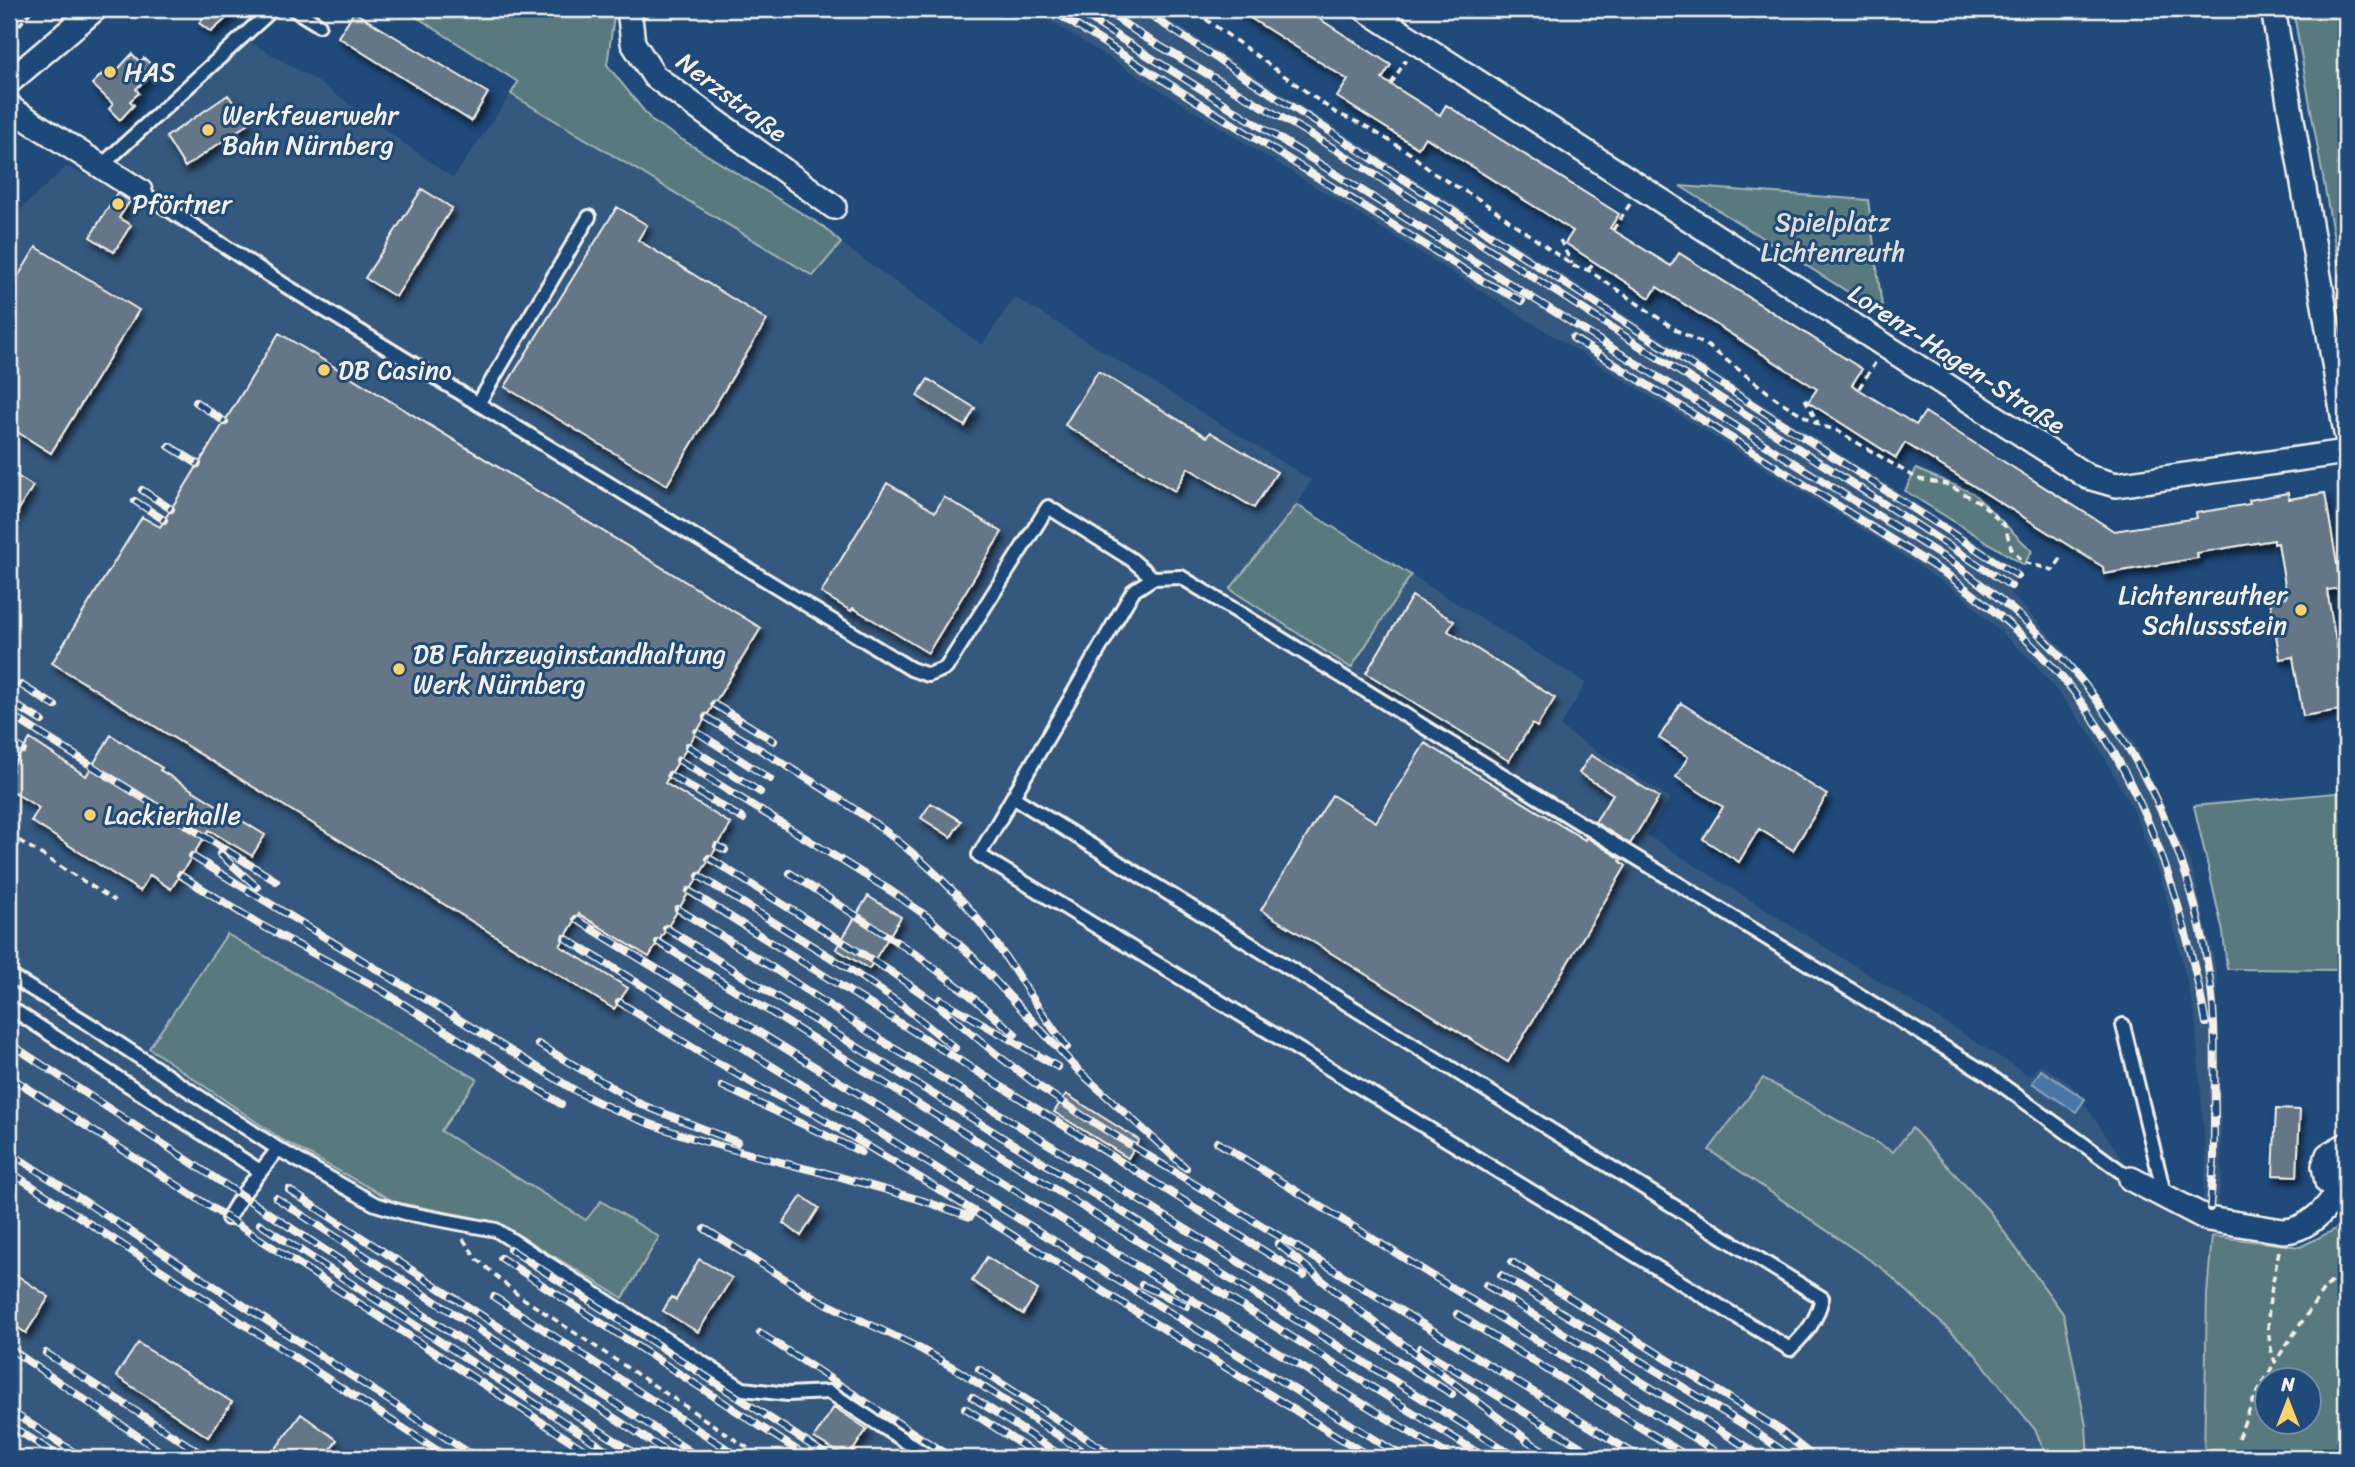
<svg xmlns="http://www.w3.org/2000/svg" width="2355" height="1467" font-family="Sriracha,sans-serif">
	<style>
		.built { fill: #34587e; fill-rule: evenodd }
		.green { fill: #59797e; stroke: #a6b5b3; stroke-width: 2; fill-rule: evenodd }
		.water { fill: #4977a5; stroke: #8da8c0; stroke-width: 2 }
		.building { fill: #657786; stroke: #f4f1e8; stroke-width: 2; filter: url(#shadow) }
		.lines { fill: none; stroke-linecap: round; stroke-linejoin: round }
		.service-casing { stroke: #f4f1e8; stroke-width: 18 }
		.minor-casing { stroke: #f4f1e8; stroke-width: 28 }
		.path { stroke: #f4f1e8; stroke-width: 3.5; stroke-dasharray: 7 5; stroke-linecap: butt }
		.service { stroke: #1f4a7a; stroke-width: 12 }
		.minor { stroke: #1f4a7a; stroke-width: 23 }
		.rail-casing { stroke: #f4f1e8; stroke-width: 8 }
		.rail { stroke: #1f4a7a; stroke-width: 5; stroke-dasharray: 16; stroke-linecap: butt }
		.poi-dot { fill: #ffd166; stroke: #1f4a7a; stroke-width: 2.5 }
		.labels { text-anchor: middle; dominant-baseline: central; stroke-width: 6; stroke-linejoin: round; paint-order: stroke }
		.poi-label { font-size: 26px; fill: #f4f1e8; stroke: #1f4a7a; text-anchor: start }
		.street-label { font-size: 26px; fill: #f4f1e8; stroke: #1f4a7a }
		.park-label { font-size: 26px; fill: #dddfd8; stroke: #1f4a7a }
	</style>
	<defs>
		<filter id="shadow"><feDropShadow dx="3.5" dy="6" stdDeviation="3.5" flood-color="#0009"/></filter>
	</defs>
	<rect width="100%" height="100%" fill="#1f4a7a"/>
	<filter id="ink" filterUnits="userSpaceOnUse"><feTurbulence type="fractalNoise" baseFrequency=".0143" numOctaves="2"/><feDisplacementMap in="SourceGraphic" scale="14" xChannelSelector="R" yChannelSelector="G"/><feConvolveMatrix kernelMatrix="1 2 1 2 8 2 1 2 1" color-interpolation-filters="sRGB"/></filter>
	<g filter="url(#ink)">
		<path class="built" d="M1031 9H1091L1124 29 1096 9H1152L2021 571 2008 590 2061 647 2132 739 2191 863 2217 973 2222 1174 2207 1294 2204 1458H9V220L66 167 100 181 250 42 314 79 453 178 511 94 813 276 841 243 982 345 1015 297 1311 480 1297 505 1230 589 1351 668 1411 575 1586 683 1560 727 1670 798 1647 835 2030 1076 2040 1064 2072 1086 2123 1160 2202 1207 2206 1163 2195 1014 2164 888 2134 811 2093 737 2036 665 1960 594 1892 548ZM227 934 477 1079 441 1130 587 1221 623 1297 497 1222 395 1202Z"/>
		<path class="green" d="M404 9H615L607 65 652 121 824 227 841 243 813 276 511 94 518 82Z
			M2293 9H2346V307Z
			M1680 186 1868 200 1883 314Z
			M1916 469 1973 493 2032 551 2024 565 1905 491Z
			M1297 505 1411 575 1351 668 1230 589Z
			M2346 792V970L2227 969 2223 932 2194 806Z
			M227 934 477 1079 441 1131 586 1220 601 1201 659 1237 623 1298 497 1222 395 1202 284 1141 149 1048Z
			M1763 1078 1893 1152 1912 1128 1989 1211 2064 1315 2086 1426 2088 1458H2047L2036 1431 1974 1353 1883 1269 1709 1150Z
			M2346 1224V1458H2204L2207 1294 2212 1236 2300 1247ZM2268 1380H2310V1422H2268Z"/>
		<path class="water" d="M2041 1070 2085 1099 2076 1112 2032 1083Z"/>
		<path class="building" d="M210 9H237L211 32 199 23Z
			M1236 9H1304L1391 65 1382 79 1440 115 1446 105 1619 214 1610 228 1671 266 1679 253 1862 369 1852 385 1916 425 1925 412 2114 531 2197 518 2196 513 2250 504 2249 500 2288 493 2289 499 2325 493 2341 588 2327 590 2337 648 2346 646V709L2303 716 2293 657 2280 659 2270 600 2287 597 2278 543 2274 544V540L2197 553 2198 558 2104 574 2103 567 1905 443 1896 458 1808 402 1817 389 1657 287 1650 298 1565 243 1573 231 1425 137 1418 148 1337 97 1348 80Z
			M354 12 488 93 471 121 338 37Z
			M132 54 140 62 144 58 156 69 136 89 139 93 130 101 134 105 120 120 109 109 113 104 92 84 102 74 108 80Z
			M228 95 249 123 185 167 166 137Z
			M422 189 452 208 396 297 365 278Z
			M117 193 130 201 119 218 131 225 114 252 90 237Z
			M617 207 647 225 638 240 767 320 667 485 505 387Z
			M36 247 139 310 51 453 9 427V291Z
			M279 333 761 628 665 783 731 824 649 957 579 914 560 946 628 988 614 1009 52 663 142 517 160 527Z
			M1098 371 1207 437 1210 432 1277 472 1254 508 1188 468 1175 491 1065 425Z
			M928 379 975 408 965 426 917 396Z
			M9 471 33 486 9 526Z
			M887 483 935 512 944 497 1002 532 928 653 853 608 851 611 821 593Z
			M1412 596 1454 621 1448 631 1555 698 1537 727 1532 724 1509 761 1366 673Z
			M1681 703 1827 795 1793 850 1759 829 1739 862 1703 839 1723 807 1676 777 1688 757 1659 738Z
			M111 735 162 768 160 770 265 835 252 856 209 830 171 889 150 875 140 891 31 821 39 808 9 789V772L30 739 86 776Z
			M1425 743 1585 840 1586 837 1621 859 1620 861 1626 866 1508 1062 1261 910 1332 795 1376 822Z
			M1591 755 1659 797 1630 844 1595 822 1613 794 1579 773Z
			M931 803 961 821 951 837 921 818Z
			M868 896 901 917 869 969 836 949Z
			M1066 1094 1139 1140 1128 1158 1054 1112Z
			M2276 1109 2300 1110 2297 1176 2273 1175Z
			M802 1196 819 1208 801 1236 783 1223Z
			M987 1257 1038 1290 1023 1314 972 1281Z
			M699 1259 732 1278 698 1332 663 1311 671 1297 676 1300Z
			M9 1270 49 1297 26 1333 9 1322Z
			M138 1343 232 1402 208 1437 116 1376Z
			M834 1407 867 1429 848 1458 814 1438Z
			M301 1414 337 1440 325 1458H269Z"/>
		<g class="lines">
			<g class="service-casing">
				<path id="service" d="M293 9 319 25
					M101 166 273 9
					M140 191 286 286 911 669 928 675 946 668 1048 507 1132 560 1153 578
					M478 404 589 217
					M1013 797 1822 1298C1816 1322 1808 1331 1790 1349L979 855 1133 591 1153 578 1181 577 1987 1074 2131 1179
					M9 975 89 1024 278 1149 375 1204 405 1213 496 1230 743 1389 788 1394 829 1392 931 1458
					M9 1007 260 1171
					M2123 1025 2165 1197
					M228 1218 242 1195 278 1149"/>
			</g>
			<g class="minor-casing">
				<path id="minor" d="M629 9 633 43 654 76 834 207
					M1365 9 2088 477 2116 485 2346 452
					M2273 9 2346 433
					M9 82 95 9
					M9 105 13 110 140 191
					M2346 1145 2328 1155 2324 1166 2327 1182 2339 1190 2346 1189
					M2131 1179 2208 1219 2283 1231C2307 1231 2328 1208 2339 1190"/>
			</g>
			<path class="path" d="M1198 9 1207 20 1336 113 1364 125 1411 154 1433 173 1482 201 1573 266 1588 270 1678 331 1708 346 1778 400 1819 425 1836 430 1918 479 1946 484 1981 503 2005 526 2011 548 2023 562 2053 570 2062 557
				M9 31 15 30 33 9
				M1391 84 1406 60
				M1613 230 1630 204
				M1560 240 1572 264
				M1588 270 1594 262
				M1859 388 1875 363
				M1805 399 1818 423
				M9 834 115 901
				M463 1239 477 1259 518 1295 763 1458
				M2279 1251C2272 1289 2261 1324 2275 1362L2324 1289 2346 1268
				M2238 1438 2253 1401 2275 1362
				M2337 1458 2346 1452"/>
			<use href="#service" class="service"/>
			<use href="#minor" class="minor"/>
			<g class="rail-casing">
				<path id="rail" d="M1050 9 1479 279 1522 301
					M1074 9 1956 565C1986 588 2015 610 2041 636 2131 724 2191 850 2209 974 2217 1021 2214 1069 2215 1117
					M1103 9 1141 35 1335 149 2011 586
					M1144 9 1162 23 2018 576
					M1573 338 1949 576C1994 609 2039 647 2073 691 2147 787 2184 906 2206 1023
					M196 402 225 422
					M169 446 198 464
					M142 490 171 509
					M135 501 164 520
					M21 685 55 706
					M10 702 42 721
					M714 704 774 741
					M9 714 276 881
					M706 717C797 773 893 823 965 904 1004 948 1031 1001 1067 1047
					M697 732 770 779
					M9 740 23 750
					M688 746 760 792
					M679 760 891 891 928 917 971 955 1080 1072 1186 1168
					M9 769 10 770
					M670 775 743 819
					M717 846 725 850
					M220 854 257 887
					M192 856 576 1091C656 1134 744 1152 831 1175
					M709 858 891 972 937 1004 996 1054 1037 1085 1085 1117 1641 1458
					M790 873 917 955 971 996 1015 1034
					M180 875 259 924 381 990 561 1104
					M699 876 843 965 902 1005 955 1048
					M689 891 1304 1276
					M678 909 776 970 887 1044 1452 1394
					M576 919 1249 1335 1453 1458
					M666 928 1518 1458
					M565 938 1405 1458
					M658 942 1486 1458
					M940 999 1058 1067
					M619 1002 706 1056 759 1087 816 1115 930 1184 1372 1458
					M9 1043 642 1458
					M538 1044 640 1104 737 1142
					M9 1076 597 1458
					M722 1086 861 1152
					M1217 1142 1726 1458
					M9 1152 477 1458
					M9 1171 449 1458
					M823 1172 921 1200 970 1217
					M289 1190 700 1458
					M276 1198 676 1458
					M2210 1208 2214 1159V1106
					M260 1224 619 1458
					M705 1229 817 1299 917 1347 956 1369 1093 1458
					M1278 1244 1356 1308 1534 1445
					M510 1249 831 1458
					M501 1258 809 1458
					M1512 1262 1777 1428 1815 1458
					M1501 1275 1751 1429 1793 1458
					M1142 1285 1187 1306
					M1486 1285 1764 1458
					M494 1297 741 1458
					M1457 1314 1690 1458
					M760 1333 952 1458
					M9 1348 170 1458
					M1420 1348 1599 1458
					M46 1353 208 1458
					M979 1369 1117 1458
					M972 1397 1065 1458
					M965 1408 1042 1458
					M9 1410 83 1458
					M9 1425 62 1458
					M1526 1440 1556 1458"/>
			</g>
			<use href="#rail" class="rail"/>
		</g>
	</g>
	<g class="poi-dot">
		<circle cx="110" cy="72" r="7"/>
		<circle cx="208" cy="130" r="7"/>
		<circle cx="118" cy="204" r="7"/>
		<circle cx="324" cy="370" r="7"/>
		<circle cx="2301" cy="610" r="7"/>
		<circle cx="399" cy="669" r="7"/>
		<circle cx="90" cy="815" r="7"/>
	</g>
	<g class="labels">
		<g class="poi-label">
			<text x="124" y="72">HAS</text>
			<text x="222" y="115">Werkfeuerwehr<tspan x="222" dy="30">Bahn Nürnberg</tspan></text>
			<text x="132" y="204">Pförtner</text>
			<text x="338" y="370">DB Casino</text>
			<text x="2287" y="595" text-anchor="end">Lichtenreuther<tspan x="2287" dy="30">Schlussstein</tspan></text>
			<text x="413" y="654">DB Fahrzeuginstandhaltung<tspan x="413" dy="30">Werk Nürnberg</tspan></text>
			<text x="104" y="815">Lackierhalle</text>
		</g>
		<g class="street-label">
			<text transform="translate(732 97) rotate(37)">Nerzstraße</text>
			<text transform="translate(1957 359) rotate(33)">Lorenz-Hagen-Straße</text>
		</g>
		<g class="park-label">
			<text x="1833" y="222">Spielplatz<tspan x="1833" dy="30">Lichtenreuth</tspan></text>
		</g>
	</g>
	<rect width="2355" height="1467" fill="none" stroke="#1f4a7a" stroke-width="35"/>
	<rect x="18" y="18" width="2320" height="1432" fill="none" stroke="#f4f1e8" stroke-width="2.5" filter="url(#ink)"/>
	<g transform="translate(2288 1401)"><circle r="33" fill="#1f4a7a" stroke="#748da6" stroke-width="2"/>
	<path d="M0-5L12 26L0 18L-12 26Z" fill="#ffd166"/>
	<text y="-10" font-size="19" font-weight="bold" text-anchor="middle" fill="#f4f1e8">N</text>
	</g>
</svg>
